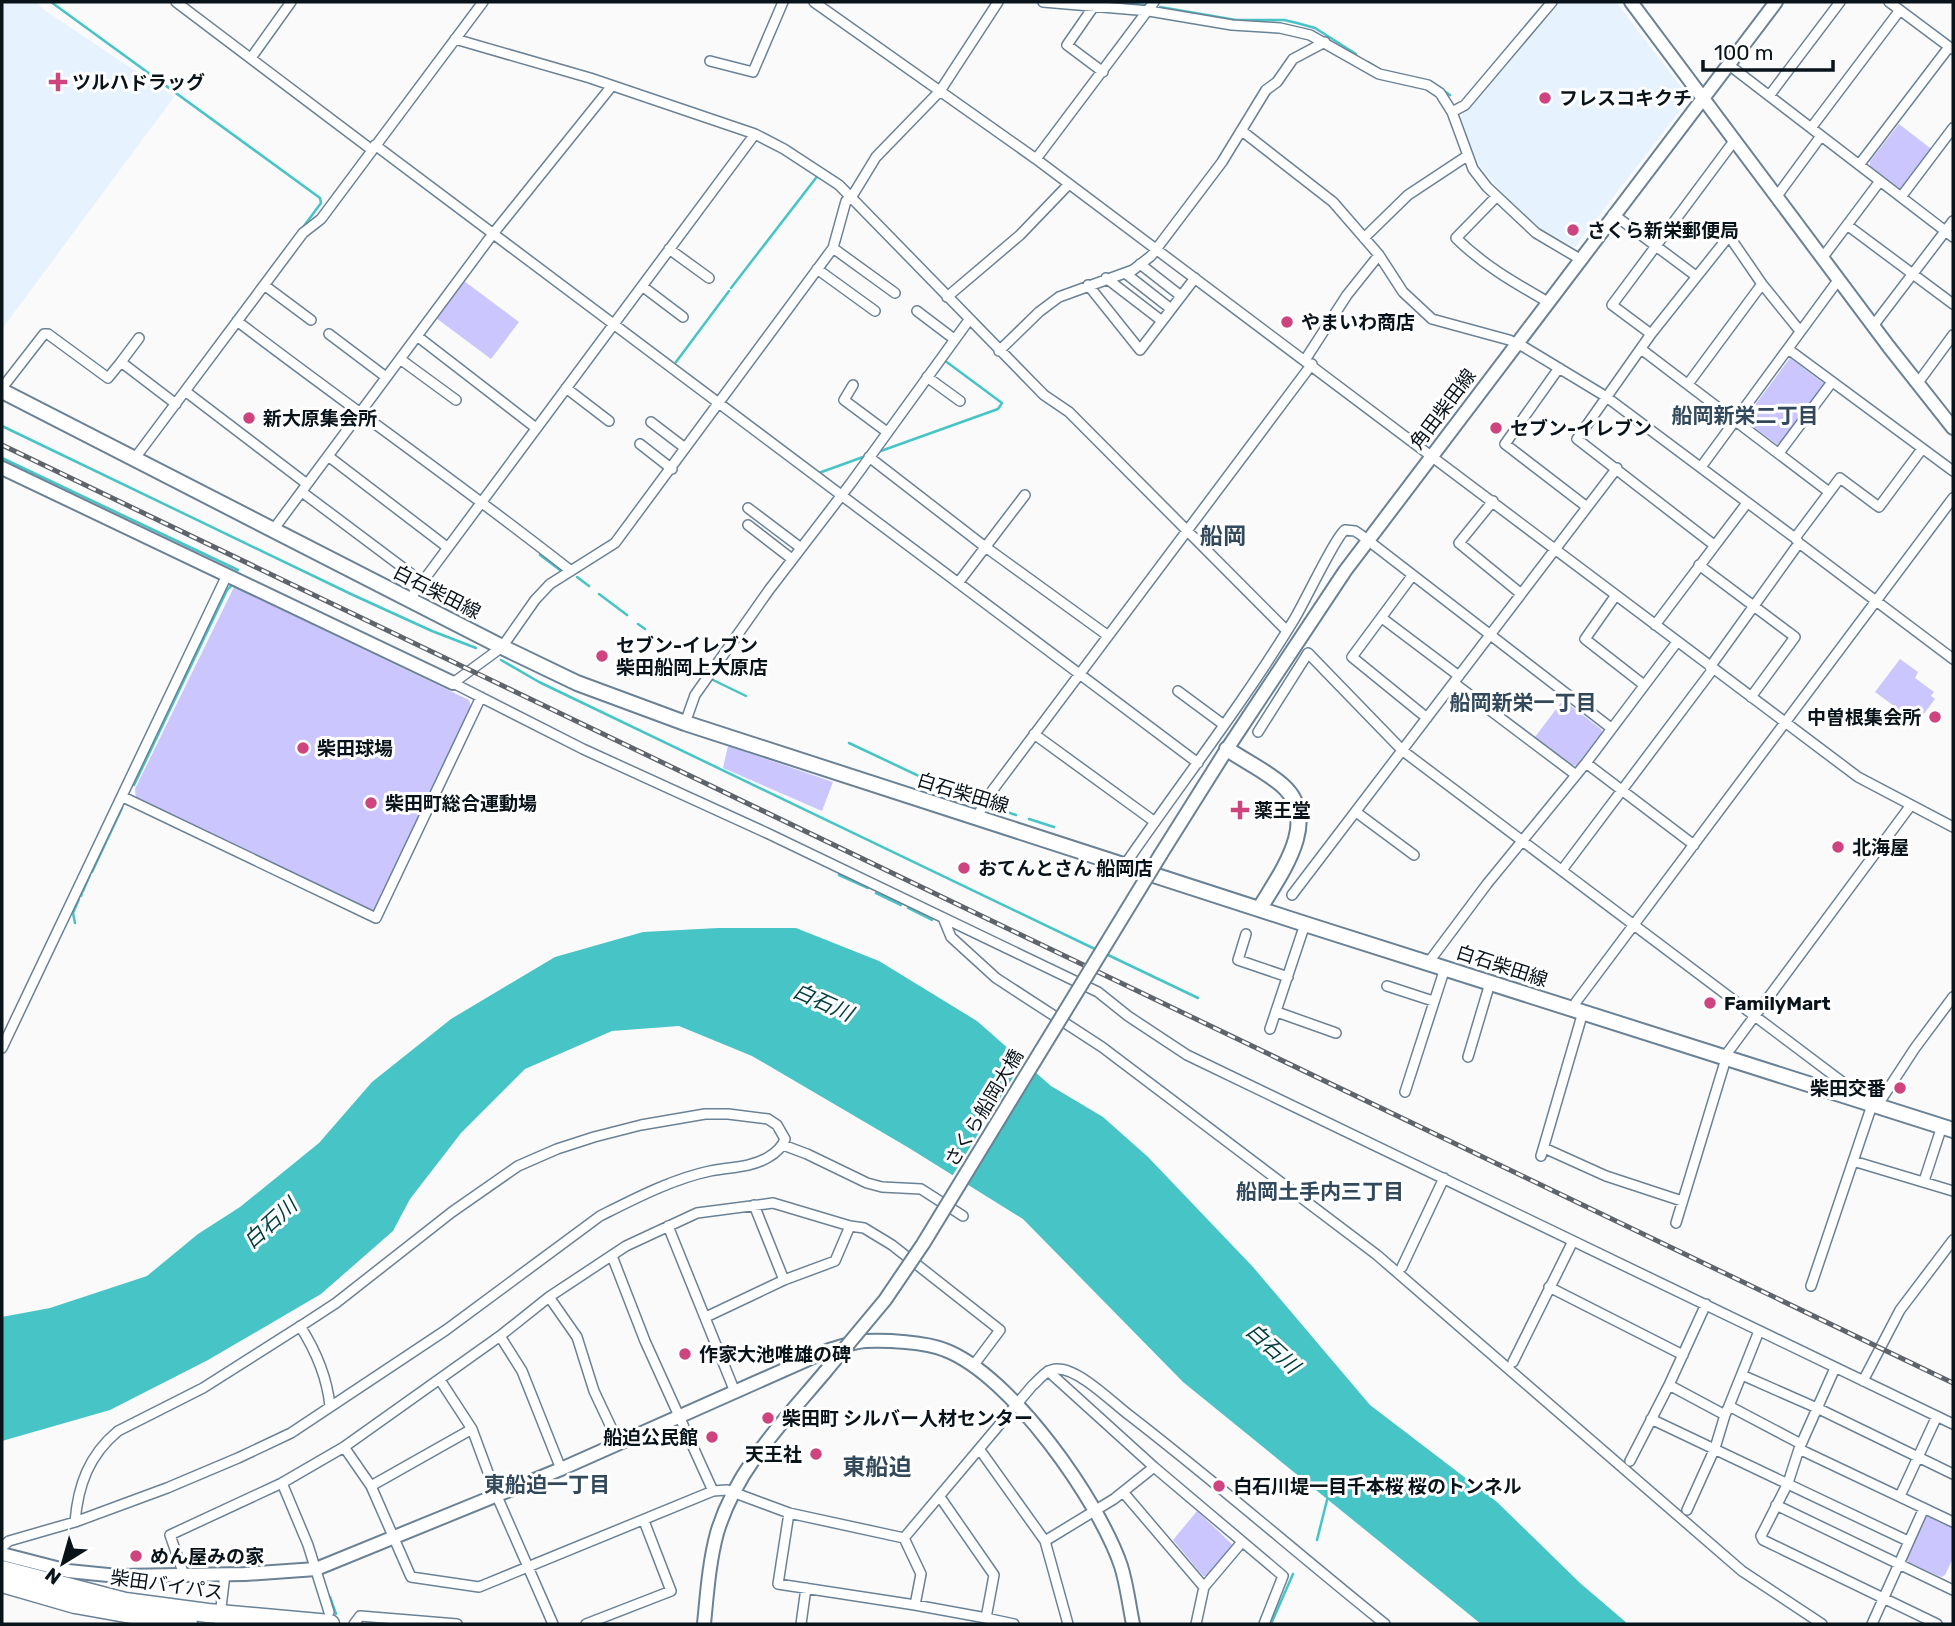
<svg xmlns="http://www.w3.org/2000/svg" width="1955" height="1626" font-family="Rubik,'Noto Sans JP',sans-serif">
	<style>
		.built { fill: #e6f3fe }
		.green { fill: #cbc6fd }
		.water { fill: #46c4c6 }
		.pier { fill: #fafafa }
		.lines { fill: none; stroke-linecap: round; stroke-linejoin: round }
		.stream { stroke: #46c4c6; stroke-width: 2.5 }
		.street-casing { stroke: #6a8296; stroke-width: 12 }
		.secondary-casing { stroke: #6a8296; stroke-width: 16 }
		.primary-casing { stroke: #6a8296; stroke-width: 18 }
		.highway-casing { stroke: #6a8296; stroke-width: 21 }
		.street { stroke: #fff; stroke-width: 9 }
		.secondary { stroke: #fff; stroke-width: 12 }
		.primary { stroke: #fff; stroke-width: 14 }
		.highway { stroke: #fff; stroke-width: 18 }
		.rail-casing { stroke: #5e6469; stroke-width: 5 }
		.rail { stroke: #fff; stroke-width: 2.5; stroke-dasharray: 8; stroke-linecap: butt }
		.secondary-bridge-casing { stroke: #6a8296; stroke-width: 16; stroke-linecap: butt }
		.secondary-bridge { stroke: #fff; stroke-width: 12 }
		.poi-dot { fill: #ce447e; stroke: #fff; stroke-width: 2.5 }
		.labels { text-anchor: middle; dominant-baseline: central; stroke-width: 6; stroke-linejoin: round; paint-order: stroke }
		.poi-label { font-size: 19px; font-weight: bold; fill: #09131a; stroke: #fff; text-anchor: start }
		.street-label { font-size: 19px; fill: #09131a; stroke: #fff }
		.neighbourhood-label { font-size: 21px; font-weight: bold; fill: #32495b; stroke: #fff }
		.water-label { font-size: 21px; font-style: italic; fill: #003d3e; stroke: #fff }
		.quarter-label { font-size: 23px; font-weight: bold; fill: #32495b; stroke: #fff }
	</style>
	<rect width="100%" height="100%" fill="#fafafa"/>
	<path class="built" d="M2 2H36L43 9 174 97 2 329Z
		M1558 2H1616L1686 93 1685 104 1575 247 1537 227 1510 203 1476 162 1458 120Z"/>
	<path class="green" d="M1899 124 1934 151 1901 191 1870 167V161Z
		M464 281 519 322 491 359 436 318Z
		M1790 358 1826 385 1779 446 1747 422 1746 417Z
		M234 587 469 700 471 707 374 913 136 799 135 789Z
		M1900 659 1918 672 1915 678 1934 692 1931 696 1935 699 1917 723 1875 692Z
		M1563 700 1601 729 1603 733 1578 766 1571 765 1535 737Z
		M728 746 833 782 822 811 723 768Z
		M1197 1511 1233 1545 1209 1576H1203L1173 1540Z
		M1927 1516 1953 1528V1558L1945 1575 1941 1577 1906 1561 1904 1556 1922 1518Z"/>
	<path class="water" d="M718 928H796L879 961 977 1021 1051 1086 1103 1117 1148 1157 1253 1267 1370 1405 1497 1502 1580 1583 1628 1624H1481L1183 1382 1023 1219 909 1148 752 1056 679 1026 612 1031 525 1069 461 1133 410 1199 393 1231 321 1294 208 1360 110 1410 2 1441V1317L50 1308 147 1276 198 1234 240 1207 319 1143 372 1082 451 1019 555 957 643 932Z"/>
	<path class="pier" d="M1025 1058 1038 1070 966 1188 951 1178Z"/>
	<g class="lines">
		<path class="stream" d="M51 2 320 198 321 203 301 230
			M1112 2 1144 5
			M1160 7 1236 20H1284L1297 23 1315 28 1356 54
			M1368 62 1379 69
			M1432 83 1450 95
			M731 288 819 174
			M676 362 729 291
			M2 426 353 595 432 631 476 648
			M878 452 998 409 1002 403 944 360
			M2 458 238 570
			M816 474 863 457
			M540 555 560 570
			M577 577 589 586
			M599 594 627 615
			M638 624 645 629
			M501 660 539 682 1097 950
			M711 679 746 696
			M849 743 976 803
			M134 785 227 590 232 585 258 597
			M992 807 1016 815
			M1029 819 1054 827
			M92 872 122 808
			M839 875 868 888
			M83 891 90 875
			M876 893 901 905
			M81 896 82 893
			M908 908 932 920
			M75 923 73 913 79 899
			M1106 954 1198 998
			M1317 1540 1328 1496
			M330 1597 336 1614
			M1271 1624 1293 1574"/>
		<g class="street-casing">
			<path id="street" d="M176 2 372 150
				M814 2 1036 159 1858 777 1953 827
				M998 2 940 91 876 157 851 198 846 201 833 248 615 543 550 584 535 600 502 647 453 683 583 749 769 834 1098 992 1128 1016 1187 1055 1953 1424
				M1043 2 1149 11 1232 25 1280 28 1310 35 1379 74 1428 85 1440 93 1452 112 1473 169 1487 187 1536 233 1580 259
				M1889 2 1952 49
				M1094 6 1067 45 1103 72
				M455 39 590 78 755 134 784 149 839 185 1044 395 1069 412 1287 631
				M251 58 291 2
				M710 61 753 72 783 2
				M1729 65 1953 237
				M1769 96 1840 2
				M1452 112 1465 105 1552 2
				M1811 128 1900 10
				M1242 131 1333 202 1379 255 1403 292 1432 319 1509 340 1524 347 1605 396 1795 538 1799 543 1953 659
				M375 145 1198 763
				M1036 159 1154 2
				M1859 165 1949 47
				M1777 196 1821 136
				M1496 197 1456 238C1483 265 1515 283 1548 302
				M1901 197 1953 128
				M1613 214 1696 276
				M1847 225 1953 304
				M1364 238 1408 195 1467 156
				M833 248 895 293
				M669 249 709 278
				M1823 257 1880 181
				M1140 264 1181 296
				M817 269 875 311
				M1125 273 1171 309
				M1106 278 1162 321
				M264 285 311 320
				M1088 285 1140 350 1195 278
				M642 286 683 317
				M947 297 1020 235 1069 184
				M917 311 954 339
				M237 321C347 405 462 485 571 571
				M1873 326 1953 221
				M329 334 386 377
				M1651 334 1612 305 1734 141
				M417 336 536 428
				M139 338 121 362 176 404
				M1641 349 1829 492
				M1788 349 1953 471
				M999 351 1039 312 1059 297 1133 270 1151 256 1222 162 1266 90 1277 82 1293 59 1325 42
				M400 359 456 400
				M1305 360 1347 295 1379 255
				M1559 368 1505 444 1587 507
				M927 377 960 401
				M1688 384 1762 284
				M1917 384 1953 335
				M853 385 844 400 887 432
				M2 388 44 334H48L108 378 121 362
				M566 388 609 421
				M185 391 307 484
				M651 422 685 448
				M640 444 672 469
				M1779 453 1832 382
				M328 456 447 547
				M869 457 984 546 1107 635
				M135 458 303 233 321 219 483 2
				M1701 467 1839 279
				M302 492 422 582
				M1493 501 1459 543 1520 593
				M748 508 801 548
				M748 525 792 559
				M273 530 492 235 611 87
				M1795 538 1840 478 1879 507 1922 449
				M1714 545 1577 439 1651 334 1729 236 1762 284 1800 331
				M1699 565 1795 637 1751 697
				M1412 576 1352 657 1427 718
				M958 583 1025 495
				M1616 595 1585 639 1644 685
				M409 600 755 134
				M1382 618 1459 676
				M1655 625 1747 503
				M1710 667 1799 543
				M1454 683 1576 775
				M1178 691 1224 725
				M685 723 695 695 769 590 851 483 969 320
				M1258 732 1308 653 1403 751 1853 1090 1856 1094V1100
				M1034 734 1155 822
				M1586 763 1694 845
				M123 797 376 918 481 697
				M1356 812 1414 855
				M977 818 986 799 1312 364
				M1124 866C1181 783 1243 704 1295 618 1304 603 1336 536 1345 530L1355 531 1361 535 1611 728
				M1562 870 1713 669
				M1292 895 1617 468
				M944 920 951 937 996 978 1102 1047 1377 1255 1742 1571 1822 1624
				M1246 934 1238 960 1288 977
				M1428 963 1487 884 1586 763 1677 642
				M1387 986 1433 1001
				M1574 1009 1576 1002 1953 498
				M1277 1012 1336 1033
				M1270 1029 1305 924
				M2 1048 227 575
				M1468 1057 1490 983
				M1405 1092 1445 968
				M1877 1106 1915 1048 1953 997
				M783 1145 807 1154 867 1183 882 1187 921 1189 963 1216
				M1544 1148 1606 1176 1682 1201
				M1541 1156 1583 1012
				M1853 1161 1953 1191
				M1924 1181 1942 1126
				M754 1205 784 1280
				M1676 1223 1728 1052 1911 805
				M668 1226 735 1392
				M612 1256 645 1341 713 1491
				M1402 1267 1444 1178
				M1811 1286 1872 1105
				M1549 1287 1683 1355
				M549 1297 577 1337 594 1391 619 1444
				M1706 1304 1669 1385 1725 1415 1729 1406 1801 1444
				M706 1317 784 1280 835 1261 850 1226
				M300 1326C316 1351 327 1377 330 1406
				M500 1336 522 1371 561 1469
				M1513 1362 1573 1241
				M1835 1368 1799 1449 1788 1483 1761 1536 1763 1540 1937 1624
				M1048 1371 1154 1467 1283 1576 1264 1624
				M1742 1375 1817 1408 1953 1474
				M440 1380 472 1429 496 1494 553 1624
				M1863 1381 1900 1310 1953 1240
				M1729 1406 1759 1331
				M1651 1419 1908 1541
				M344 1447 371 1486 411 1577 479 1587 713 1491 727 1490 789 1513
				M1799 1449 1953 1522
				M980 1450 1045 1541 1068 1624
				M1630 1461 1669 1385
				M371 1486 472 1429
				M1123 1492 1204 1587
				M1900 1496 1937 1416
				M940 1497 994 1575 986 1618 1014 1624
				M1776 1505 1953 1590
				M1687 1510 1715 1448 1725 1415
				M904 1538 921 1574 915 1605 986 1618
				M1045 1541 1114 1499 1154 1467
				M2 1547 9 1541 75 1522 167 1488 238 1458 291 1433 446 1330 600 1216C634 1199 672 1179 710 1171 730 1167 749 1168 767 1158 776 1153 782 1148 785 1139L777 1125 768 1119 728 1114H705L641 1125 594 1137 557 1149 518 1166 452 1212 336 1303 307 1322 203 1388 118 1431C89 1455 78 1485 75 1522
				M184 1575 170 1535 282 1483
				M915 1605 778 1584 789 1513 904 1538 1032 1386C1039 1380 1047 1368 1058 1369 1079 1369 1112 1402 1129 1415 1216 1482 1299 1555 1385 1624
				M329 1612 308 1545 282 1483 344 1447 500 1336 549 1297 626 1246 697 1213 773 1203 850 1226 864 1228 892 1245 1000 1330 973 1366
				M219 1624 225 1574
				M354 1624 360 1616 457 1624
				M586 1624 671 1591 644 1521
				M801 1624 806 1588
				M1196 1624 1204 1587 1242 1542
				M1872 1624 1924 1508"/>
		</g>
		<g class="secondary-casing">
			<path id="secondary" d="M1631 2 1889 347 1953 428
				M2 468 453 683
				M1161 854 1227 749 1345 571 1776 2
				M2 1554 68 1571 118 1576 245 1574 316 1569 561 1469 829 1350C840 1347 853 1342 865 1341 886 1340 926 1342 945 1350 1011 1375 1099 1501 1121 1566 1127 1585 1129 1605 1133 1624
				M704 1624C707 1594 709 1563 717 1533 736 1469 783 1422 825 1372"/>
		</g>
		<g class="primary-casing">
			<path id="primary" d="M2 391 502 647 577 683 685 723 1305 924 1953 1130
				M1227 749C1245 761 1266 771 1282 785 1322 820 1280 874 1260 908"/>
		</g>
		<g class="highway-casing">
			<path id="highway" d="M2 1570 125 1602 208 1613 330 1624
				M2 1583 75 1604 188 1624"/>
		</g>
		<use href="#street" class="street"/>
		<use href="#secondary" class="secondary"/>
		<use href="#primary" class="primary"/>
		<use href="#highway" class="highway"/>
		<g class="rail-casing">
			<path id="rail" d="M2 445 1953 1383"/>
		</g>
		<use href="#rail" class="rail"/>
		<g class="secondary-bridge-casing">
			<path id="secondary-bridge" d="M825 1372 885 1300 923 1244 1161 854"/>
		</g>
		<use href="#secondary-bridge" class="secondary-bridge"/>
	</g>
	<g class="poi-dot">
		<path d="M54.5 71.5h7v7h7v7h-7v7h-7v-7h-7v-7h7z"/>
		<circle cx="1545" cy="98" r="7"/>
		<circle cx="1573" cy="230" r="7"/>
		<circle cx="1287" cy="322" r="7"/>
		<circle cx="249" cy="418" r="7"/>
		<circle cx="1496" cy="428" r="7"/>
		<circle cx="602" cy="656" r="7"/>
		<circle cx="1935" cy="717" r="7"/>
		<circle cx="303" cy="748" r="7"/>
		<circle cx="371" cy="803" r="7"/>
		<path d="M1236.5 799.5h7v7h7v7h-7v7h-7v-7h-7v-7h7z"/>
		<circle cx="1838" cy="847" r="7"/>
		<circle cx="964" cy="868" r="7"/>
		<circle cx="1710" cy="1003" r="7"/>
		<circle cx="1900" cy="1088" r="7"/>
		<circle cx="685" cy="1354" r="7"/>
		<circle cx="768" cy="1418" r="7"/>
		<circle cx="712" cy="1437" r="7"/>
		<circle cx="816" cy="1454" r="7"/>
		<circle cx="1219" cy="1486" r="7"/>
		<circle cx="136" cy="1556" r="7"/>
	</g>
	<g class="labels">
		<g class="poi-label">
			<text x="72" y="82">ツルハドラッグ</text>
			<text x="1559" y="98">フレスコキクチ</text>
			<text x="1587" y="230">さくら新栄郵便局</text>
			<text x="1301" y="322">やまいわ商店</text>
			<text x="263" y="418">新大原集会所</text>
			<text x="1510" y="428">セブン-イレブン</text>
			<text x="616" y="645">セブン-イレブン<tspan x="616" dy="22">柴田船岡上大原店</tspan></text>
			<text x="1921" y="717" text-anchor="end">中曽根集会所</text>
			<text x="317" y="748">柴田球場</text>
			<text x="385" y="803">柴田町総合運動場</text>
			<text x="1254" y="810">薬王堂</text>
			<text x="1852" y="847">北海屋</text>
			<text x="978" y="868">おてんとさん 船岡店</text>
			<text x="1724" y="1003">FamilyMart</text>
			<text x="1886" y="1088" text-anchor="end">柴田交番</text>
			<text x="699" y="1354">作家大池唯雄の碑</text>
			<text x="782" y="1418">柴田町 シルバー人材センター</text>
			<text x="698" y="1437" text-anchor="end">船迫公民館</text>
			<text x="802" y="1454" text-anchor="end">天王社</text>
			<text x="1233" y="1486">白石川堤一目千本桜 桜のトンネル</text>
			<text x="150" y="1556">めん屋みの家</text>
		</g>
		<g class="street-label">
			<text transform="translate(1443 409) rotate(-53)">角田柴田線</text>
			<text transform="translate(437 592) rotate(27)">白石柴田線</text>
			<text transform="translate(963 793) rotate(17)">白石柴田線</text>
			<text transform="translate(1502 966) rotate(18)">白石柴田線</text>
			<text transform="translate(984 1108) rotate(-59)">さくら船岡大橋</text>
			<text transform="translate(167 1585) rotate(8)">柴田バイパス</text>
		</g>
		<g class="neighbourhood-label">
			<text x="1745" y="415">船岡新栄二丁目</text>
			<text x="1523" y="702">船岡新栄一丁目</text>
			<text x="1320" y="1191">船岡土手内三丁目</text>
			<text x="547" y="1484">東船迫一丁目</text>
		</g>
		<g class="water-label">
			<text transform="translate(823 1002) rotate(24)">白石川</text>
			<text transform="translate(270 1223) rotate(-42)">白石川</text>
			<text transform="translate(1273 1348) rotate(42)">白石川</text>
		</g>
		<g class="quarter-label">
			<text x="1223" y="536">船岡</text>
			<text x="877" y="1467">東船迫</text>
		</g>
	</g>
	<rect width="1955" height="1626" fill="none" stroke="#09131a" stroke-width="7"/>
	<g transform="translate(63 1563) rotate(217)" stroke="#ffffff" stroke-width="5" paint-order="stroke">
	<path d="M0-5L12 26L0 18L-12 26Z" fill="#09131a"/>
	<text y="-10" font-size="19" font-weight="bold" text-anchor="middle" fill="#09131a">N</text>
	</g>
	<path d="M1703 60v10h130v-10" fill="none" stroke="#09131a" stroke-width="3.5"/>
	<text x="1714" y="60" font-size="21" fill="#09131a" stroke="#ffffff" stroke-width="5" paint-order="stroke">100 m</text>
</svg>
